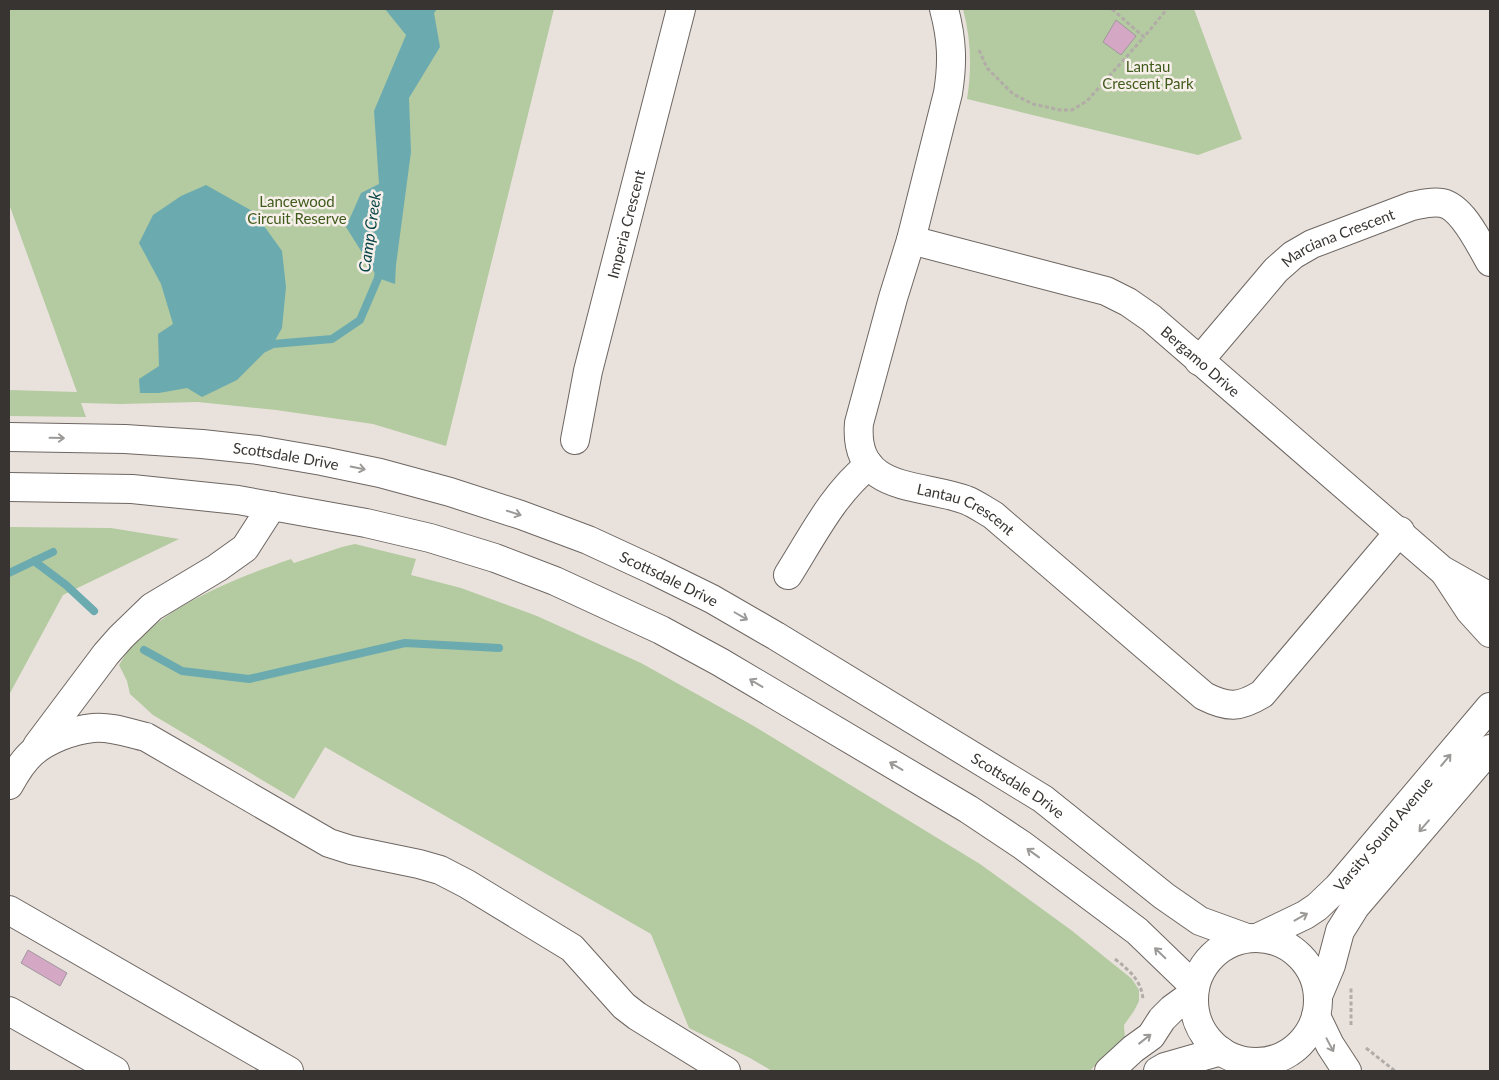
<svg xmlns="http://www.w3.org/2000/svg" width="1499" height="1080" font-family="Lato,sans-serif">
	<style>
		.green { fill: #b4caa0 }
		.water { fill: #6babb0 }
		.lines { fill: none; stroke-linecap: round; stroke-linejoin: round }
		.stream { stroke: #6babb0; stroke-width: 8 }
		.building { fill: #d4a7c5; stroke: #a0989d }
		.minor-casing { stroke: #6d6662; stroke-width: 30 }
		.major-casing { stroke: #6d6662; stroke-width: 30 }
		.path { stroke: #b1aca7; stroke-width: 3; stroke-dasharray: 4 2.5; stroke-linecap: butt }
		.minor { stroke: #fff; stroke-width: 28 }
		.major { stroke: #fff; stroke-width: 28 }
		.oneway { stroke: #9b9a98 }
		.labels { text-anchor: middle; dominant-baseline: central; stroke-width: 5; stroke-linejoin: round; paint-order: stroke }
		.park-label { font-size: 15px; fill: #3f5b1c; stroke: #f7efe9 }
		.street-label { font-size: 15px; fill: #373432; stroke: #f7efe9 }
		.water-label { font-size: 16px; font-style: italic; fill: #074549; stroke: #f7efe9 }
	</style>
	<rect width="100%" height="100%" fill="#e9e2dc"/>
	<path class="green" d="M9 9H554L446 446 373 424 276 410 198 402 121 404 81 403 86 417 9 416V390L77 392 9 204Z
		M963 9H1194L1242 139 1198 155 967 99C972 68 971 39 963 9Z
		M9 527 111 528 179 539 63 595 9 695Z
		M355 544 416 559 411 575 461 588 537 616 641 663 752 725 980 864 1071 930 1132 979 1139 990V1001L1134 1011 1124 1025 1125 1040 1099 1061 1090 1071H772L750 1058 689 1028 651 934 325 747 294 799 153 715 130 694 127 681 119 665C123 659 127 652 132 646 169 604 239 577 291 559L294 563 342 547Z"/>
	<path class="water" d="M385 9H437L434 13 440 47 409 98 411 152 396 265 395 284 378 278 346 227 361 193 379 184 374 111 406 35Z
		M206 185 254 212 282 251 286 287 282 328 273 344 237 380 202 397 187 388 159 393H140L139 379 159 366 158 334 173 324 161 284 139 243 153 215 181 196Z"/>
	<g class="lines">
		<path class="stream" d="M265 348 273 344 332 339 360 320 378 278 379 270
			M34 561 66 585 94 611
			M9 573 53 552
			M144 650 182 671 249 679 405 643 499 648"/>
	</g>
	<path class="building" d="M1116 20 1136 36 1121 55 1103 42Z
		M28 950 67 973 60 986 21 963Z"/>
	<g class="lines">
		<g class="minor-casing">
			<g id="minor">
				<path id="s1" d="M944 9C952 39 953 62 948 93L911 240 893 298 859 423C853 493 920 483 966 500 976 504 984 510 993 515L1204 696C1228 708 1239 708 1262 694L1400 531"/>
				<path id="s2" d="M911 240 1106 291 1128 302 1151 318 1442 570 1490 597"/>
				<path id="s3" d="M1199 361 1276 270 1293 255 1312 244 1412 206C1422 204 1431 201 1442 203 1463 207 1480 245 1490 262"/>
				<path id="s4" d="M575 440 588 371 681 9"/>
				<path d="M1445 573 1470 611 1490 633"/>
				<path d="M788 575C812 537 833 494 869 465"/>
				<path d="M37 746 106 654 121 637 152 607 217 568 245 548 272 506"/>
				<path d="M9 785C15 774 22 762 32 753 47 740 72 730 93 728 110 726 129 733 146 737L329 843 351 850 419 864 440 870 467 884 572 948 624 1006 637 1016 726 1071"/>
				<path d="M9 910 289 1071"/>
				<path id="s5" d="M1257 938 1305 915 1317 907 1338 887 1490 707"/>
				<path d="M1318 996 1331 965 1340 931 1355 907 1490 749"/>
				<path d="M9 1011 115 1071"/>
				<path d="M1109 1071 1133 1049 1151 1036 1162 1019 1172 1009 1194 993"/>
				<path d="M1158 1071 1165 1067 1221 1051"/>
			</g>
		</g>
		<g class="major-casing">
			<g id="major">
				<path id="s6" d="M9 437 125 439 202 444 258 450 322 461 380 473 450 492 521 515 588 540 653 570 712 599 776 636 1043 799 1164 896 1200 921 1247 938"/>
				<path d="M9 487 132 489 238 500 366 523 430 538 495 558 555 581 661 630 720 662 968 809 1022 845 1137 931 1195 987"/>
				<circle cx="1256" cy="1000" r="62"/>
				<path d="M1316 1016 1330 1045 1347 1071"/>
			</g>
		</g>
		<path class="path" d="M1112 9 1144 37 1167 9
			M979 50 987 68 1013 94 1033 104 1060 110H1072L1087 101 1144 37
			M1115 959C1130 971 1141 980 1143 999
			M1351 1025V988
			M1366 1048 1395 1071"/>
		<use href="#minor" class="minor"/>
		<use href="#major" class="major"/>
	</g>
	<defs><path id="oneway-shaft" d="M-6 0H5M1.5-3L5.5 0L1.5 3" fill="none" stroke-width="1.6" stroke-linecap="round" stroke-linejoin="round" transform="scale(1.25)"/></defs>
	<g class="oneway">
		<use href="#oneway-shaft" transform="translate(57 438) rotate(1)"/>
		<use href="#oneway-shaft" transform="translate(358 468) rotate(11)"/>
		<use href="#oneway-shaft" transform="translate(514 513) rotate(18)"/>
		<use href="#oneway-shaft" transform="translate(741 616) rotate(30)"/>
		<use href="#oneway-shaft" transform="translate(756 683) rotate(-149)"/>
		<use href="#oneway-shaft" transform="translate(1446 760) rotate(-50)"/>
		<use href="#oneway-shaft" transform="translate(896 766) rotate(-149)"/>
		<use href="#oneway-shaft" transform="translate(1424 826) rotate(131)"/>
		<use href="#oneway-shaft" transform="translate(1033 853) rotate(-144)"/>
		<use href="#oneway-shaft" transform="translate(1301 917) rotate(-29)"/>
		<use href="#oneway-shaft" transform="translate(1160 953) rotate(-136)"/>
		<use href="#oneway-shaft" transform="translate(1145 1039) rotate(-38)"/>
		<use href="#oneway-shaft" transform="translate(1330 1045) rotate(62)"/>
	</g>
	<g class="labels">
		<g class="park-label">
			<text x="1148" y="66">Lantau<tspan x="1148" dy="17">Crescent Park</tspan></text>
			<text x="297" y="201">Lancewood<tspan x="297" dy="17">Circuit Reserve</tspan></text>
		</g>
		<g class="street-label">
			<text stroke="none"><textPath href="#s4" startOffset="222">Imperia Crescent</textPath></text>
			<text stroke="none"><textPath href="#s3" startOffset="190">Marciana Crescent</textPath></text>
			<text stroke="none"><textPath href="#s2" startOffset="320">Bergamo Drive</textPath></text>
			<text stroke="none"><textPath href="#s6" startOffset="278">Scottsdale Drive</textPath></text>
			<text stroke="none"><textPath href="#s1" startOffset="579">Lantau Crescent</textPath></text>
			<text stroke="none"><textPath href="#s6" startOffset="682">Scottsdale Drive</textPath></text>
			<text stroke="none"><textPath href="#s6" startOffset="1088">Scottsdale Drive</textPath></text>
			<text stroke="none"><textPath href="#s5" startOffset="166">Varsity Sound Avenue</textPath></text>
		</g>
		<g class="water-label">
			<text transform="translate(369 232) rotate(-82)">Camp Creek</text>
		</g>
	</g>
	<rect width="1499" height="1080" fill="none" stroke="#373432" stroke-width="20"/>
</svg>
